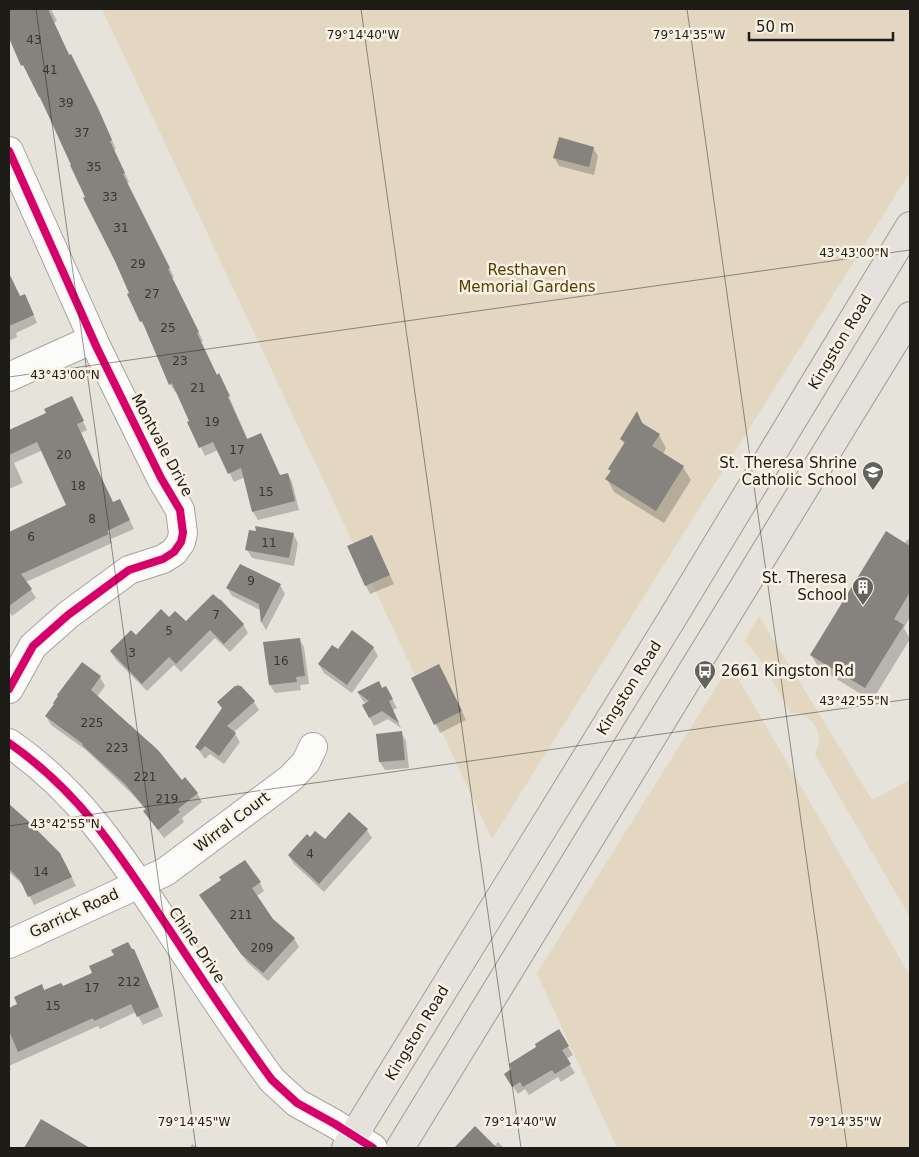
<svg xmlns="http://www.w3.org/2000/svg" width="919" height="1157" font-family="'DejaVu Sans',sans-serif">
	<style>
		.green { fill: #e3d7c1 }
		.shadow { fill: #0003 }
		.building { fill: #86837e }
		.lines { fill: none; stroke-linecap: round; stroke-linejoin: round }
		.minor-casing { stroke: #a6a49e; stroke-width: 30 }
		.major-casing { stroke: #a29c90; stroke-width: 30 }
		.minor { stroke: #fbfbfa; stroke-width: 28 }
		.major { stroke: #e5e2dd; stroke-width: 28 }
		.cycleway-casing { stroke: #f8f1e4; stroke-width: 11 }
		.cycleway { stroke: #d6006c; stroke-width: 8 }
		.ticks { fill: none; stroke: #1e1c17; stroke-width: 1; stroke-opacity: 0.45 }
		.labels { text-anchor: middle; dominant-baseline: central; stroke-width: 5; stroke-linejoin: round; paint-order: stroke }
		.number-label { font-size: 12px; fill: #383631 }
		.park-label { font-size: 15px; fill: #563d00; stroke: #f8f1e4 }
		.street-label { font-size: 15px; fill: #1e1c17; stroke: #f8f1e4 }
		.poi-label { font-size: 15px; fill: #1e1c17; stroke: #f8f1e4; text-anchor: end }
		.ticks-label { font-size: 12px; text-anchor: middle; fill: #1e1c17; stroke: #f8f1e4; stroke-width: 5; stroke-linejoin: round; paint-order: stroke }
	</style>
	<rect width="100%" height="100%" fill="#e6e3db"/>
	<path class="green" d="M102 9H910V172L492 839Z
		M759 616 872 800 910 780V917L815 755C816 750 820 741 819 736 816 723 804 711 791 713L759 658 745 641Z
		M727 670 738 679 762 719 910 976V1148H617L537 973Z"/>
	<path class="shadow" d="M9 9H51L57 21 54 23 70 56 102 118 116 149 114 150 129 182 127 183 174 277 172 278 203 341 201 342 217 376 223 383 248 440 280 476 288 474 292 482 299 510 258 520 253 512 245 477 234 482 218 450 205 456 189 422 191 421 177 392H175L170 384 147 329H146L141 321 130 294 86 198 73 165 11 40 13 39 9 29Z
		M593 148 598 156 594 175 559 166 554 157Z
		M9 274 20 297 29 304 37 323 16 333 17 337 9 341Z
		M76 406 87 430 81 433 100 476 113 503 124 509 134 529 111 539 112 543 26 582 36 598 12 616 9 611V547L68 506 43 450 14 463 23 483 9 489V432L48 413Z
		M637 413 644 425 659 435 666 448 663 454 683 467 691 480 664 523 614 492 607 479 611 472 610 469 625 445 621 439Z
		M293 534 298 543 294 566 252 558 247 550Z
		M372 537 394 584 370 594 366 586Z
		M908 539 910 540V617L904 628 910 639 872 701 819 668 811 655Z
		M235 572 280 585 285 594 266 630 262 623 260 610 232 596 227 588Z
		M169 619 186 623 243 624 248 633 230 652 215 638 181 672 174 665 147 691 116 660 111 652Z
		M299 639 304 647 309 684 300 685 301 690 275 693 270 685 265 643Z
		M373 647 378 656 352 693 324 673 319 665 338 651Z
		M444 674 466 720 440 733 413 678Z
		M100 677 105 686 97 697 182 781 197 793 202 802 182 818 184 822 164 838 150 820 145 811 146 810 131 793 86 750 51 725 46 716Z
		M238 684 254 702 259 710 234 732 240 742 224 764 210 754 205 759 197 747 223 709 219 702Z
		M386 688 397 708 393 710 401 728 388 719 374 726 363 705 367 704 363 701 358 693 382 690Z
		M401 732 406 741 409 768 385 770 380 762Z
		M9 805 25 820 65 863 76 886 34 905 25 887 9 872Z
		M367 830 372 838 324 892 294 864 289 856 310 839 325 841Z
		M223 881 260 883 264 891 257 896 272 919 294 938 299 947 268 981 247 962 206 904Z
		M138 959 163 1016 143 1025 136 1012 100 1029 98 1026 9 1066 11 1070 9 1071V1009L44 991 63 988Z
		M559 1031 573 1055 566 1059 575 1073 561 1082 558 1077 529 1095 525 1089 518 1094 510 1082 538 1047Z
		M42 1121 87 1148H26Z
		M461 1142 494 1146 498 1142 504 1148H465Z
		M192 1144 199 1148H190Z"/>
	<path class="building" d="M9 9H48L69 55 71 54 98 108 112 140 110 141 125 173 123 174 170 268 168 269 199 332 197 333 217 375 219 373 230 396 228 397 247 439 261 433 280 475 288 473 295 501 252 512 241 468 228 474 213 442 199 448 187 422 189 421 172 383 169 385 142 321 140 322 127 294 129 293 115 261 83 198 85 197 70 165H71L40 97H39L23 65 21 66 9 38Z
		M559 137 594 147 589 167 553 158Z
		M9 273 20 296 25 294 34 315 9 326Z
		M72 396 84 421 77 424 96 466 113 502 120 499 130 520 107 531 109 534 21 574 32 589 9 606V532L66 505 37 442 9 455V430L46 413 44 409Z
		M637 411 642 423 660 434 652 446 684 466 656 511 605 479 611 471 608 469 625 442 620 439Z
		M255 526 294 533 289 558 245 550 249 530 256 531Z
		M886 531 910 546V592L894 619 904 625 865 688 810 655Z
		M372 535 390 575 365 586 347 546Z
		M240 564 281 584 261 623 259 604 226 588Z
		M213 594 220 600V599L244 624 224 644 210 630 176 664 169 657 142 684 110 651 131 630 136 635 161 609 169 617 175 611 186 621Z
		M352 630 374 647 347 685 318 664 332 645 338 649Z
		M300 638 305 676 296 677 297 682 269 685 263 642Z
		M82 662 101 676 91 690 158 750 182 780 185 777 198 793 178 809 180 812 158 830 143 811 146 809 125 784 82 745 83 744 45 716 54 704 53 703 58 696 57 695Z
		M439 664 462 711 434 725 411 678Z
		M379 681 382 688 386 686 393 699 389 701 399 723 382 711 369 718 362 705 369 701 357 692Z
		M235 686H241L255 701 227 726 236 733 219 756 205 746 200 751 195 747 222 708 217 702Z
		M402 731 405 760 379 762 376 734Z
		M9 804 26 819 60 853 72 877 28 897 20 880 9 869Z
		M349 812 368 829 319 884 288 855 307 834 310 837 315 831 325 839Z
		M245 860 261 882 252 888 273 919 295 938 263 973 241 954 199 895 221 880 219 877Z
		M128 942 132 949H134L159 1007 137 1017 131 1004 94 1021 93 1018 18 1052 9 1031V1008L17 1004 14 997 42 984 44 990 61 983 63 986 92 973 89 966 114 955 111 950Z
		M559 1029 569 1046 562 1050 571 1064 555 1074 552 1070 523 1087 520 1082 512 1087 504 1074 511 1069 509 1064 536 1047 535 1044Z
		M41 1119 90 1148H24Z
		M475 1126 497 1148H454Z"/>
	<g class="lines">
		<g class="minor-casing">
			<path id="minor" d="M9 151 97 348 161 478 180 510 183 533 181 542 174 552 163 559 129 570 68 615 33 646 9 689
				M9 377 93 339
				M9 743C80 792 120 855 167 926 201 978 235 1030 272 1080L297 1103 335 1124 373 1148
				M9 944 165 872 291 778 306 762 313 747"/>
		</g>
		<g class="major-casing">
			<path id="major" d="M346 1148 670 622 910 226
				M400 1148 910 316"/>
		</g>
		<use href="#minor" class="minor"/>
		<use href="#major" class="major"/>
		<g class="cycleway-casing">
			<path id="cycleway" d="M9 151 97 348 161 478 180 510 183 533 181 542 174 552 163 559 129 570 68 615 33 646 9 689
				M9 743C80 792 120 855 167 926 201 978 235 1030 272 1080L297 1103 335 1124 373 1148"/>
		</g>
		<use href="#cycleway" class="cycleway"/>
	</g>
	<path class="ticks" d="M36 9 196 1148M361 9 521 1148M687 9 847 1148M9 377 910 250M9 826 910 699M906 1148H910"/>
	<defs>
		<g id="school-pin" transform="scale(1.125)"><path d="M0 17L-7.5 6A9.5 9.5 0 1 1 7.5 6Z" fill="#64625c" stroke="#f8f1e4"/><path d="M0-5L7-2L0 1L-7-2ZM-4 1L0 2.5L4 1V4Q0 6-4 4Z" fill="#fff"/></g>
		<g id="building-pin" transform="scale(1.125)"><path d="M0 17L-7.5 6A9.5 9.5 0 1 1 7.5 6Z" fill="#64625c" stroke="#f8f1e4"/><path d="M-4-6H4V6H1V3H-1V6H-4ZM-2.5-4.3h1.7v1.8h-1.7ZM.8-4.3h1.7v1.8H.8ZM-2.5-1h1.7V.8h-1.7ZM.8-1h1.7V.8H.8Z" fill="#fff"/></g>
		<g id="bus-pin" transform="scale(1.125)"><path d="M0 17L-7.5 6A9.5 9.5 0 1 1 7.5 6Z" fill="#64625c" stroke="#f8f1e4"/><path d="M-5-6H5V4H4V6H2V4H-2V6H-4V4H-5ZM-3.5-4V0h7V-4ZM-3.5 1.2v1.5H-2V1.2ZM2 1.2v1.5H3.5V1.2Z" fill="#fff"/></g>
	</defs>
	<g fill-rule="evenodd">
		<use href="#school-pin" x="873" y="472"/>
		<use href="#building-pin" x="863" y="587"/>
		<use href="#bus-pin" x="705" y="671"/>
	</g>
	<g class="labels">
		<g class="number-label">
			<text x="34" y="40">43</text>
			<text x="50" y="70">41</text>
			<text x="66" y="103">39</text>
			<text x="82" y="133">37</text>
			<text x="94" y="167">35</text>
			<text x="110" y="197">33</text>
			<text x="121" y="228">31</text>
			<text x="138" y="264">29</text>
			<text x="152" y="294">27</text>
			<text x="168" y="328">25</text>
			<text x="180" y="361">23</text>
			<text x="198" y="388">21</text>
			<text x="212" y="422">19</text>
			<text x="237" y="450">17</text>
			<text x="64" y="455">20</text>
			<text x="78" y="486">18</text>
			<text x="266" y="492">15</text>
			<text x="92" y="519">8</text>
			<text x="31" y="537">6</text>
			<text x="269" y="543">11</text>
			<text x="251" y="581">9</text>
			<text x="216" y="615">7</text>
			<text x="169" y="631">5</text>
			<text x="132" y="653">3</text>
			<text x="281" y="661">16</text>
			<text x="92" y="723">225</text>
			<text x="117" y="748">223</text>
			<text x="145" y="777">221</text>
			<text x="167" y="799">219</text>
			<text x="310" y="854">4</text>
			<text x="41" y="872">14</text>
			<text x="241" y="915">211</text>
			<text x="262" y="948">209</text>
			<text x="129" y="982">212</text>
			<text x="92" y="988">17</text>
			<text x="53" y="1006">15</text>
		</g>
		<g class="park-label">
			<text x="527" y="270">Resthaven<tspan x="527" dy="17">Memorial Gardens</tspan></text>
		</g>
		<g class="street-label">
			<text transform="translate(840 342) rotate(-59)">Kingston Road</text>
			<text transform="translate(162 445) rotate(62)">Montvale Drive</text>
			<text transform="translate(629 688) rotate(-58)">Kingston Road</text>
			<text transform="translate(232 822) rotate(-37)">Wirral Court</text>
			<text transform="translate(74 913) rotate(-25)">Garrick Road</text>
			<text transform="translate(197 945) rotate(56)">Chine Drive</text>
			<text transform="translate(417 1033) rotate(-59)">Kingston Road</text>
		</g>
		<g class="poi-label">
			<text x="857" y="463">St. Theresa Shrine<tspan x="857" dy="17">Catholic School</tspan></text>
			<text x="847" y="578">St. Theresa<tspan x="847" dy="17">School</tspan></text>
			<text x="721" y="671" text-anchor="start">2661 Kingston Rd</text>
		</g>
	</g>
	<g class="ticks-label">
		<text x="363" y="39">79°14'40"W</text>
		<text x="689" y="39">79°14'35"W</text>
		<text x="854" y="257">43°43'00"N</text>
		<text x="65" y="379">43°43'00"N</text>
		<text x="854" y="705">43°42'55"N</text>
		<text x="65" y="828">43°42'55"N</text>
		<text x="194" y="1126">79°14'45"W</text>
		<text x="520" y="1126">79°14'40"W</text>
		<text x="845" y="1126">79°14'35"W</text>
	</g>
	<rect width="919" height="1157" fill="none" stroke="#1e1c17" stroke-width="20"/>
	<path d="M749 32v8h144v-8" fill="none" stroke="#1e1c17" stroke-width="2.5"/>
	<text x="756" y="32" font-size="15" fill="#1e1c17" stroke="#f8f1e4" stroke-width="4" paint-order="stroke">50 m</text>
</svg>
